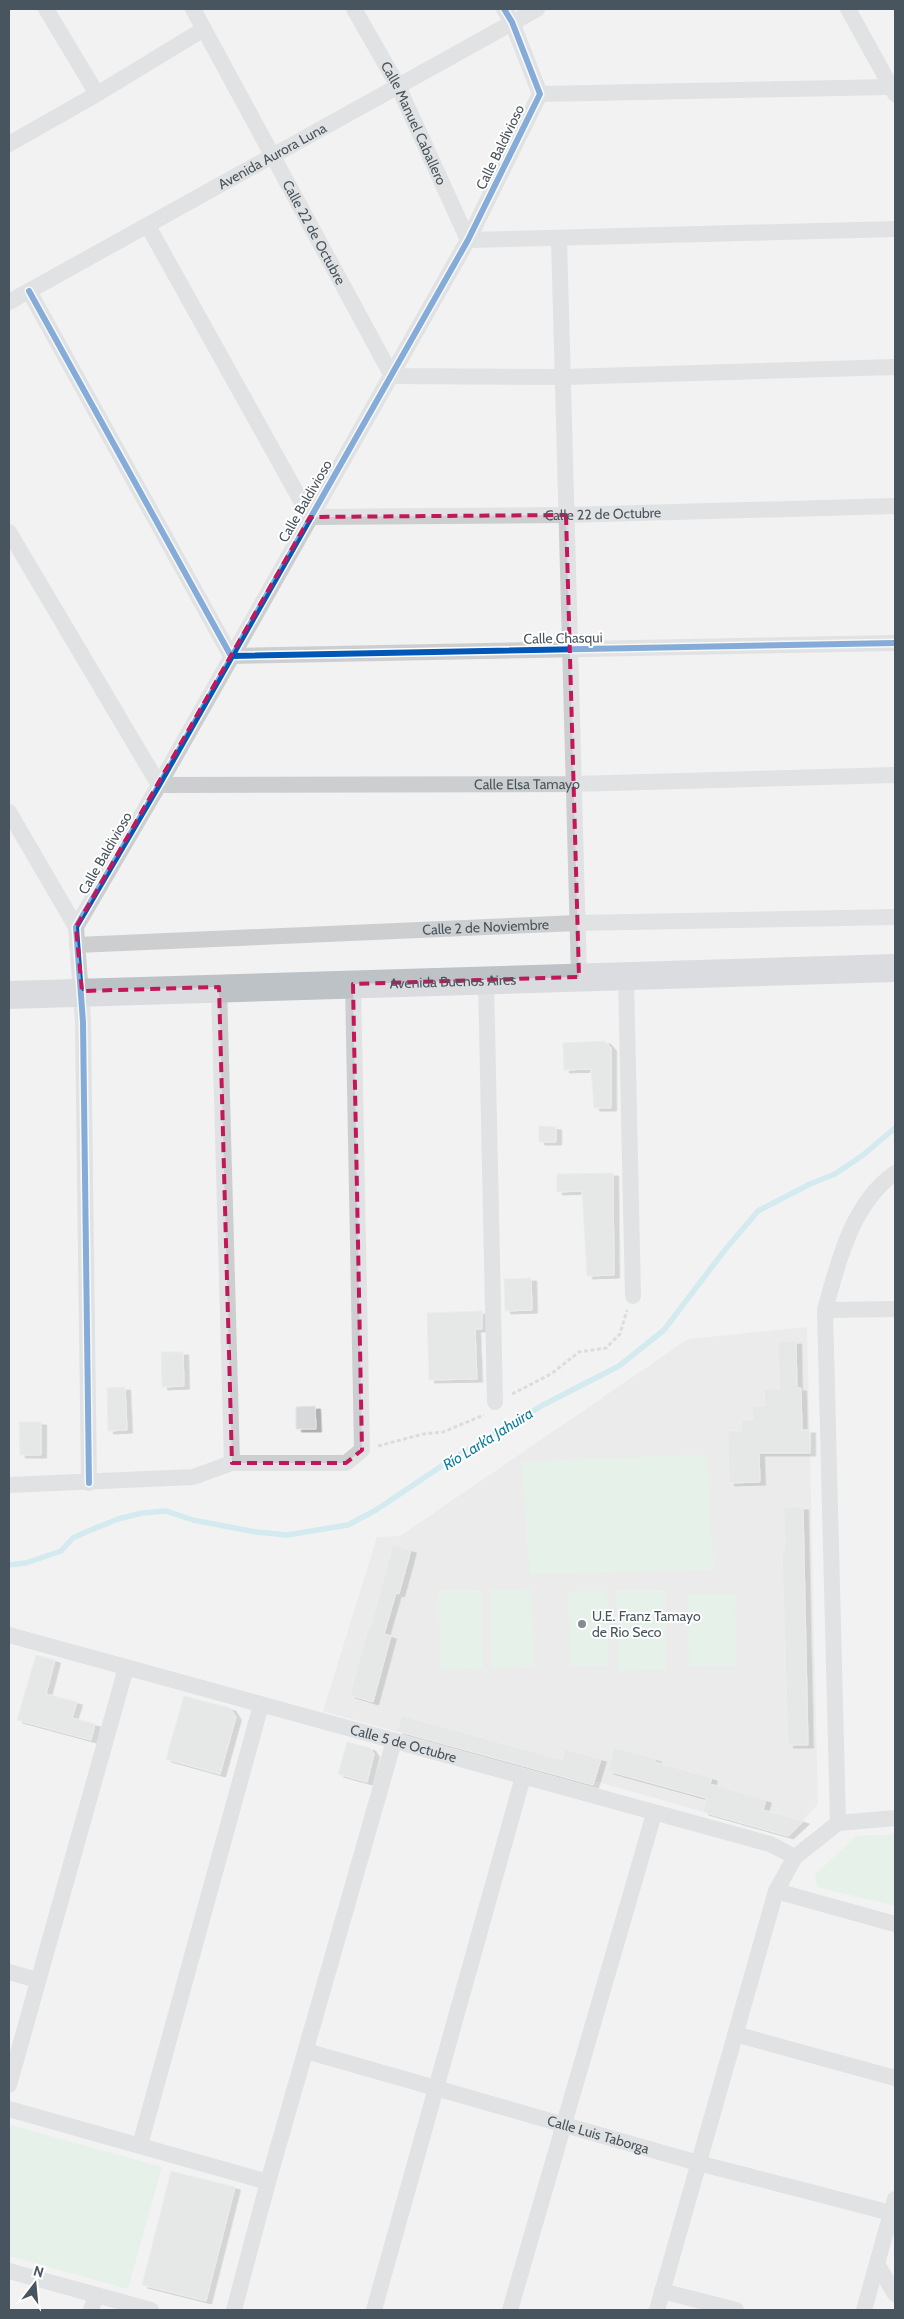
<svg xmlns="http://www.w3.org/2000/svg" width="904" height="2319" font-family="Cabin,sans-serif">
	<style>
		.education { fill: #e4e3e4 }
		.green { fill: #d8f0e1 }
		.lines { fill: none; stroke-linecap: round; stroke-linejoin: round }
		.stream { stroke: #aee0ec; stroke-width: 5.5 }
		.building { fill: #d8d9da; stroke: #e3e4e5; filter: url(#shadow) }
		.path { stroke: #bac6c2; stroke-width: 3; stroke-dasharray: 4 2.5; stroke-linecap: butt }
		.street { stroke: #ccced0; stroke-width: 16 }
		.highway { stroke: #bdc2c7; stroke-width: 28 }
		.cycleway-casing { stroke: #fff; stroke-width: 9 }
		.cycleway { stroke: #0057b8; stroke-width: 6 }
		.marked { fill: none; stroke: #c2185b; stroke-width: 4; stroke-dasharray: 10 6; stroke-linejoin: round }
		.poi-dot { fill: #848c92; stroke: #fff; stroke-width: 2 }
		.labels { text-anchor: middle; dominant-baseline: central; stroke-width: 4; stroke-linejoin: round; paint-order: stroke }
		.street-label { font-size: 14px; fill: #49555e; stroke: #fff }
		.poi-label { font-size: 14px; fill: #49555e; stroke: #fff; text-anchor: start }
		.water-label { font-size: 15px; font-style: italic; fill: #117f9b; stroke: #fff }
	</style>
	<defs>
		<filter id="shadow"><feDropShadow dx="5.5" dy="3" stdDeviation="0" flood-color="#0004"/></filter>
	</defs>
	<rect width="100%" height="100%" fill="#f2f2f2"/>
	<path class="education" d="M807 1327 818 1804 788 1836 595 1781 593 1787 323 1711 377 1537 400 1536 688 1339Z"/>
	<path class="green" d="M707 1455 713 1570 530 1574 521 1461Z
		M531 1589 534 1667 491 1668 489 1590Z
		M481 1590 483 1668 441 1669 439 1591Z
		M665 1590 666 1670 618 1671 616 1591Z
		M607 1591 608 1665 570 1666 568 1592Z
		M688 1594H735L736 1665 689 1666Z
		M895 1834V1906L817 1887 815 1875 856 1836Z
		M11 2125 162 2167 128 2289 9 2256V2132Z"/>
	<g class="lines">
		<path class="stream" d="M9 1565 26 1563 61 1551 73 1538 86 1532 118 1519 142 1513 166 1511 193 1520 256 1532 287 1535 348 1525 376 1510 452 1459 543 1405 619 1366 664 1330 724 1251 758 1211 810 1184 835 1174 863 1155 895 1128"/>
	</g>
	<path class="building" d="M605 1041 611 1048V1108H594L591 1069 564 1070 563 1043Z
		M539 1126 556 1127V1142H539Z
		M613 1173 614 1275 587 1276 582 1191 557 1192V1174Z
		M531 1278 532 1310 505 1311 504 1279Z
		M482 1311V1329H475L477 1379 429 1380 427 1313Z
		M796 1341 797 1388H801L802 1430H810V1453H759L760 1482 729 1483 728 1431H742V1420H753L752 1406H765L764 1389H780L778 1342Z
		M161 1352H183L184 1386 162 1387Z
		M125 1387 127 1430 108 1431 107 1388Z
		M315 1406 316 1429H296V1407Z
		M19 1422H41V1455H20Z
		M784 1507H803L808 1745H788L782 1550 785 1549Z
		M393 1545 411 1550 399 1594 396 1593 384 1634 391 1636 373 1702 350 1695 368 1630H370Z
		M36 1655 55 1660 46 1694 77 1702 72 1718 95 1724 91 1740 17 1720Z
		M184 1696 230 1708 236 1717 220 1774 166 1759Z
		M402 1716 562 1760 565 1749 601 1759 593 1785 397 1731Z
		M347 1742 370 1748 374 1754 367 1782 338 1774Z
		M614 1748 656 1759 655 1762 712 1778 710 1784 766 1800 763 1810 804 1821 788 1836 703 1812 706 1798 608 1771Z
		M171 2171 235 2187 206 2301 142 2285Z"/>
	<g class="lines">
		<path class="path" d="M512 1394 551 1374 579 1352 606 1348 620 1334 627 1310
			M378 1446 423 1434 443 1432 484 1415"/>
		<g class="street">
			<path d="M46 9 97 94"/>
			<path id="s1" d="M193 9 392 376 563 377 895 367"/>
			<path id="s2" d="M354 9 398 86 468 240 895 229"/>
			<path d="M848 9 895 94"/>
			<path d="M540 94 891 87"/>
			<path d="M9 144 97 94 204 29"/>
			<path id="s3" d="M148 226 310 517 566 515 895 506"/>
			<path d="M559 238 579 977"/>
			<path d="M29 291 231 656 895 643"/>
			<path id="s4" d="M9 302 537 9"/>
			<path id="s5" d="M9 532 159 785 572 784 895 775"/>
			<path d="M9 812 76 927"/>
			<path id="s6" d="M77 945 577 923 895 917"/>
			<path d="M626 977 633 1296"/>
			<path d="M486 980 495 1402"/>
			<path d="M219 987 232 1463"/>
			<path d="M825 1310 895 1309"/>
			<path d="M89 1483 83 1022 76 927 159 785 468 240 540 94 512 22 504 9"/>
			<path d="M9 1485 193 1477 232 1463H346L362 1450 353 984"/>
			<path id="s7" d="M9 1635 770 1844 795 1857"/>
			<path d="M838 1823 825 1310C838 1262 852 1203 895 1173"/>
			<path d="M776 1891 895 1924"/>
			<path d="M9 1972 37 1980"/>
			<path d="M735 2034 895 2078"/>
			<path id="s8" d="M306 2051 698 2163 891 2213"/>
			<path d="M9 2085 126 1668"/>
			<path d="M9 2109 268 2182"/>
			<path d="M140 2145 261 1705"/>
			<path d="M877 2264 895 2294"/>
			<path d="M9 2271 151 2310"/>
			<path d="M662 2291 736 2310"/>
			<path d="M91 2310 96 2295"/>
			<path d="M234 2310 268 2182 394 1741"/>
			<path d="M374 2310 523 1777"/>
			<path d="M510 2310 654 1814"/>
			<path d="M657 2310 776 1891 795 1857 838 1823 895 1818"/>
			<path d="M864 2310 895 2199"/>
		</g>
		<path class="highway" id="s9" d="M9 995 895 968"/>
		<g class="cycleway-casing">
			<path id="cycleway" d="M29 291 231 656 895 643
				M89 1483 83 1022 76 927 159 785 468 240 540 94 512 22 504 9"/>
		</g>
		<use href="#cycleway" class="cycleway"/>
	</g>
	<path d="M0 0H904V2319H0ZM566 515 579 977 353 984 362 1450 346 1463H232L219 987 82 991 76 927 310 517Z" fill="#f2f2f2" fill-opacity=".55" fill-rule="evenodd"/>
	<path class="marked" d="M566 515 579 977 353 984 362 1450 346 1463H232L219 987 82 991 76 927 310 517Z"/>
	<circle class="poi-dot" cx="582" cy="1624" r="5"/>
	<g class="labels">
		<g class="street-label">
			<text stroke="none"><textPath href="#s2" startOffset="129">Calle Manuel Caballero</textPath></text>
			<text transform="translate(500 147) rotate(-64)">Calle Baldivioso</text>
			<text stroke="none"><textPath href="#s4" startOffset="301">Avenida Aurora Luna</textPath></text>
			<text stroke="none"><textPath href="#s1" startOffset="254">Calle 22 de Octubre</textPath></text>
			<text transform="translate(305 501) rotate(-60)">Calle Baldivioso</text>
			<text stroke="none"><textPath href="#s3" startOffset="626">Calle 22 de Octubre</textPath></text>
			<text transform="translate(563 638) rotate(-1)">Calle Chasqui</text>
			<text stroke="none"><textPath href="#s5" startOffset="662">Calle Elsa Tamayo</textPath></text>
			<text transform="translate(105 853) rotate(-60)">Calle Baldivioso</text>
			<text stroke="none"><textPath href="#s6" startOffset="409">Calle 2 de Noviembre</textPath></text>
			<text stroke="none"><textPath href="#s9" startOffset="444">Avenida Buenos Aires</textPath></text>
			<text stroke="none"><textPath href="#s7" startOffset="409">Calle 5 de Octubre</textPath></text>
			<text stroke="none"><textPath href="#s8" startOffset="304">Calle Luis Taborga</textPath></text>
		</g>
		<g class="poi-label">
			<text x="592" y="1616">U.E. Franz Tamayo<tspan x="592" dy="16">de Rio Seco</tspan></text>
		</g>
		<g class="water-label">
			<text transform="translate(488 1439) rotate(-32)">Río Lark’a Jahuira</text>
		</g>
	</g>
	<rect width="904" height="2319" fill="none" stroke="#49555e" stroke-width="20"/>
	<g transform="translate(35 2284) rotate(16)" stroke="#ffffff" stroke-width="4" paint-order="stroke">
	<path d="M0-4L9 19L0 12L-9 19Z" fill="#49555e"/>
	<text y="-8" font-size="14" font-weight="bold" text-anchor="middle" fill="#49555e">N</text>
	</g>
</svg>
